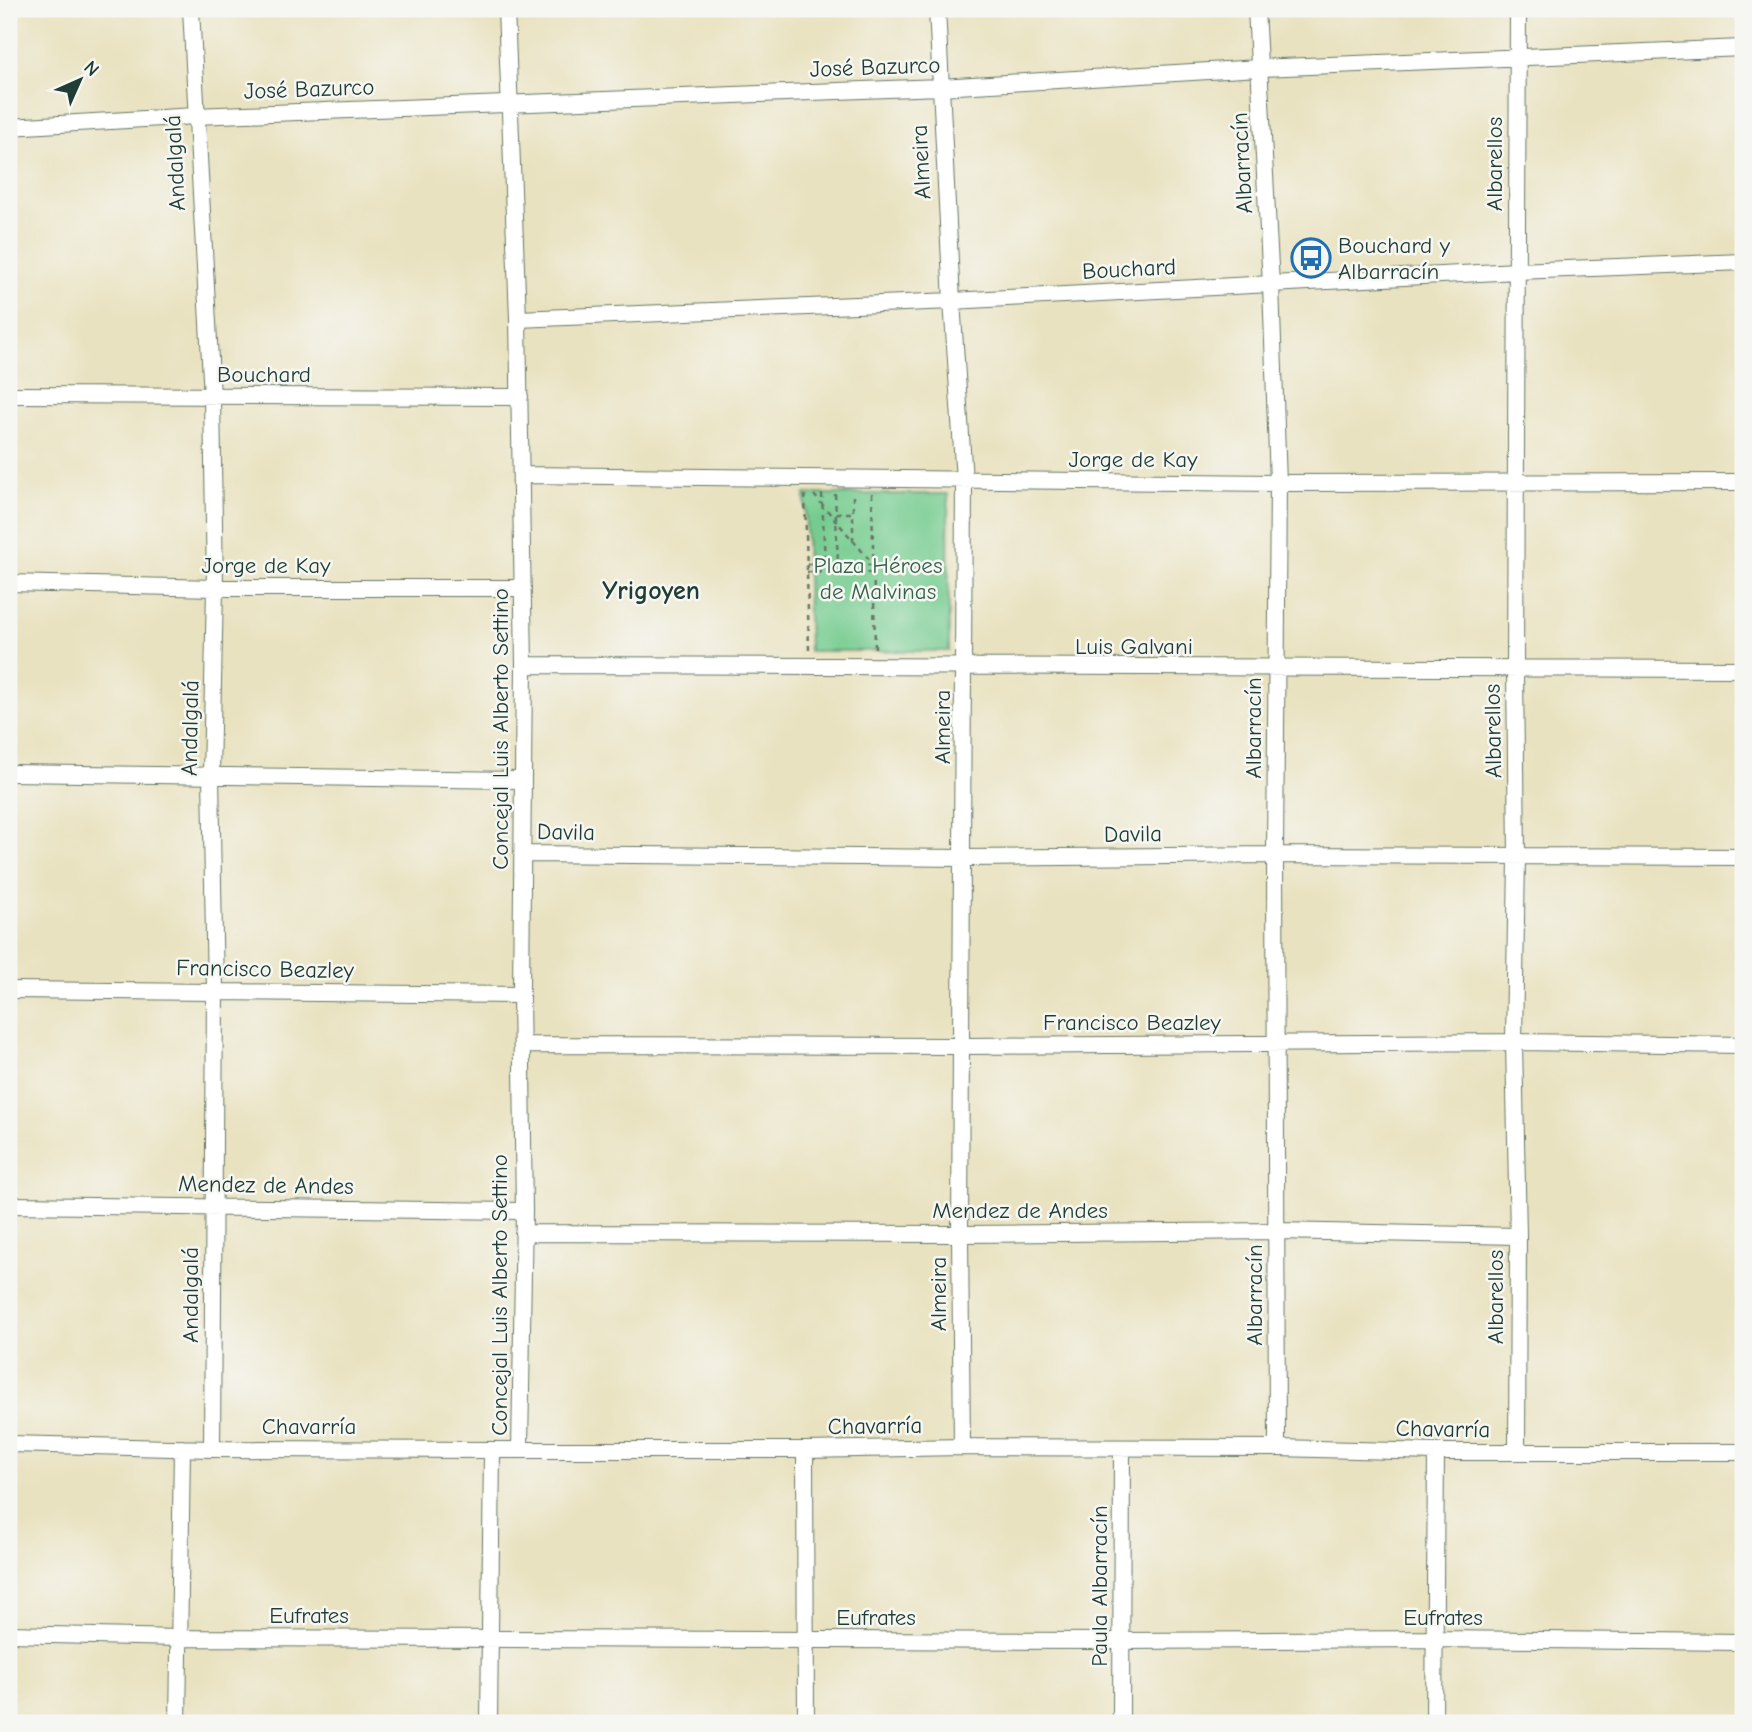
<svg xmlns="http://www.w3.org/2000/svg" width="1752" height="1732" font-family="'Comic Neue',sans-serif">
	<style>
		.green { fill: #76cc90; stroke: #4a8462; stroke-width: 2 }
		.lines { fill: none; stroke-linecap: round; stroke-linejoin: round }
		.minor-casing { stroke: #667765; stroke-width: 18 }
		.path { stroke: #667765; stroke-width: 2.5; stroke-dasharray: 5 5; stroke-linecap: butt }
		.minor { stroke: #fff; stroke-width: 16 }
		.labels { text-anchor: middle; dominant-baseline: central; stroke-width: 5; stroke-linejoin: round; paint-order: stroke }
		.street-label { font-size: 23px; fill: #1f3d34; stroke: #f6f6f2 }
		.poi-label { font-size: 23px; fill: #1f3d34; stroke: #f6f6f2; text-anchor: start }
		.park-label { font-size: 23px; fill: #35614b; stroke: #f6f6f2 }
		.quarter-label { font-size: 26px; font-weight: bold; fill: #1f3d34; stroke: #f6f6f2 }
	</style>
	<rect width="100%" height="100%" fill="#f6f6f2"/>
	<filter id="ink" filterUnits="userSpaceOnUse"><feTurbulence type="fractalNoise" baseFrequency=".0143" numOctaves="2"/><feDisplacementMap in="SourceGraphic" scale="14" xChannelSelector="R" yChannelSelector="G"/><feConvolveMatrix kernelMatrix="1 2 1 2 8 2 1 2 1" color-interpolation-filters="sRGB"/></filter>
	<filter id="wash" filterUnits="userSpaceOnUse"><feTurbulence type="fractalNoise" baseFrequency=".00686" numOctaves="4" result="noise"/><feDisplacementMap in="SourceGraphic" scale="28" xChannelSelector="R" yChannelSelector="G"/><feGaussianBlur stdDeviation="1.57" result="paint"/><feColorMatrix in="noise" values="0 0 0 0 0 0 0 0 0 0 0 0 0 0 0 0 0 1.4 0 .05"/><feComposite in="paint" operator="in"/></filter>
	<g filter="url(#wash)">
		<rect width="100%" height="100%" fill="#e9e2c0"/>
		<path class="green" d="M805 494H948L949 651H809Z"/>
	</g>
	<g filter="url(#ink)">
		<g class="lines">
			<g class="minor-casing">
				<path id="minor" d="M191 9 212 397 215 588 211 776 215 991 212 1449
					M506 9 518 319 524 665 521 995 524 1211 520 1449
					M937 9 952 301 964 480 960 1234 962 1447
					M1256 9 1271 285 1278 483 1275 855 1277 1448
					M9 127 195 116 940 87 1259 68 1743 48
					M518 319 952 301 1517 271 1743 262
					M9 395 520 397
					M522 475 1278 483 1743 482
					M9 583 215 588H523
					M524 665 1743 669
					M9 773 522 780
					M523 854 964 858 1275 855 1743 857
					M9 990 521 995
					M522 1045 963 1046 1514 1042 1743 1045
					M9 1205 524 1211
					M523 1233 960 1234 1277 1231 1518 1236
					M9 1444 212 1449 492 1450H805L962 1447 1277 1448 1436 1452H1743
					M805 1450 806 1723
					M1517 1452 1518 1236 1514 1042 1517 858 1515 668 1518 9
					M9 1634 178 1638 1123 1641 1434 1639 1743 1642
					M178 1723 182 1448
					M489 1723 492 1450
					M1121 1723 1122 1448
					M1434 1723 1436 1452"/>
			</g>
			<path class="path" d="M872 493 875 651
				M822 494 825 565
				M835 494 838 565
				M805 495 809 650
				M814 495 874 565
				M853 496V541
				M836 513H853
				M807 564 874 565
				M807 572 874 573"/>
			<use href="#minor" class="minor"/>
		</g>
	</g>
	<defs>
		<g id="bus-ring" transform="scale(2.0125)"><circle r="9.5" fill="#f6f6f2" stroke="#1f6fb2" stroke-width="1.5"/><path d="M-5-6H5V4H4V6H2V4H-2V6H-4V4H-5ZM-3.5-4V0h7V-4ZM-3.5 1.2v1.5H-2V1.2ZM2 1.2v1.5H3.5V1.2Z" fill="#1f6fb2"/></g>
	</defs>
	<g fill-rule="evenodd">
		<use href="#bus-ring" x="1311" y="258"/>
	</g>
	<g class="labels">
		<g class="street-label">
			<text transform="translate(875 67) rotate(-2)">José Bazurco</text>
			<text transform="translate(309 89) rotate(-2)">José Bazurco</text>
			<text transform="translate(921 162) rotate(-93)">Almeira</text>
			<text transform="translate(175 163) rotate(-93)">Andalgalá</text>
			<text transform="translate(1242 163) rotate(-93)">Albarracín</text>
			<text transform="translate(1494 164) rotate(-90)">Albarellos</text>
			<text transform="translate(1129 269) rotate(-3)">Bouchard</text>
			<text x="264" y="374">Bouchard</text>
			<text x="1133" y="459">Jorge de Kay</text>
			<text x="266" y="565">Jorge de Kay</text>
			<text x="1134" y="646">Luis Galvani</text>
			<text transform="translate(942 727) rotate(-90)">Almeira</text>
			<text transform="translate(190 728) rotate(-89)">Andalgalá</text>
			<text transform="translate(1253 728) rotate(-90)">Albarracín</text>
			<text transform="translate(500 729) rotate(-90)">Concejal Luis Alberto Settino</text>
			<text transform="translate(1493 731) rotate(-91)">Albarellos</text>
			<text transform="translate(566 832) rotate(1)">Davila</text>
			<text transform="translate(1133 834) rotate(-1)">Davila</text>
			<text transform="translate(265 969) rotate(1)">Francisco Beazley</text>
			<text x="1132" y="1022">Francisco Beazley</text>
			<text transform="translate(266 1185) rotate(1)">Mendez de Andes</text>
			<text x="1020" y="1210">Mendez de Andes</text>
			<text transform="translate(938 1294) rotate(-90)">Almeira</text>
			<text transform="translate(190 1295) rotate(-90)">Andalgalá</text>
			<text transform="translate(499 1295) rotate(-90)">Concejal Luis Alberto Settino</text>
			<text transform="translate(1254 1295) rotate(-90)">Albarracín</text>
			<text transform="translate(1495 1297) rotate(-90)">Albarellos</text>
			<text x="309" y="1426">Chavarría</text>
			<text transform="translate(875 1426) rotate(-1)">Chavarría</text>
			<text transform="translate(1443 1429) rotate(1)">Chavarría</text>
			<text transform="translate(1099 1586) rotate(-90)">Paula Albarracín</text>
			<text x="309" y="1615">Eufrates</text>
			<text x="876" y="1617">Eufrates</text>
			<text x="1443" y="1617">Eufrates</text>
		</g>
		<g class="poi-label">
			<text x="1338" y="245">Bouchard y<tspan x="1338" dy="26">Albarracín</tspan></text>
		</g>
		<g class="park-label">
			<text x="878" y="565">Plaza Héroes<tspan x="878" dy="26">de Malvinas</tspan></text>
		</g>
		<g class="quarter-label">
			<text x="651" y="591">Yrigoyen</text>
		</g>
	</g>
	<rect width="1752" height="1732" fill="none" stroke="#f6f6f2" stroke-width="35"/>
	<g transform="translate(80 80) rotate(45)" stroke="#f6f6f2" stroke-width="5" paint-order="stroke">
	<path d="M0-5L12 26L0 18L-12 26Z" fill="#1f3d34"/>
	<text y="-10" font-size="19" font-weight="bold" text-anchor="middle" fill="#1f3d34">N</text>
	</g>
</svg>
